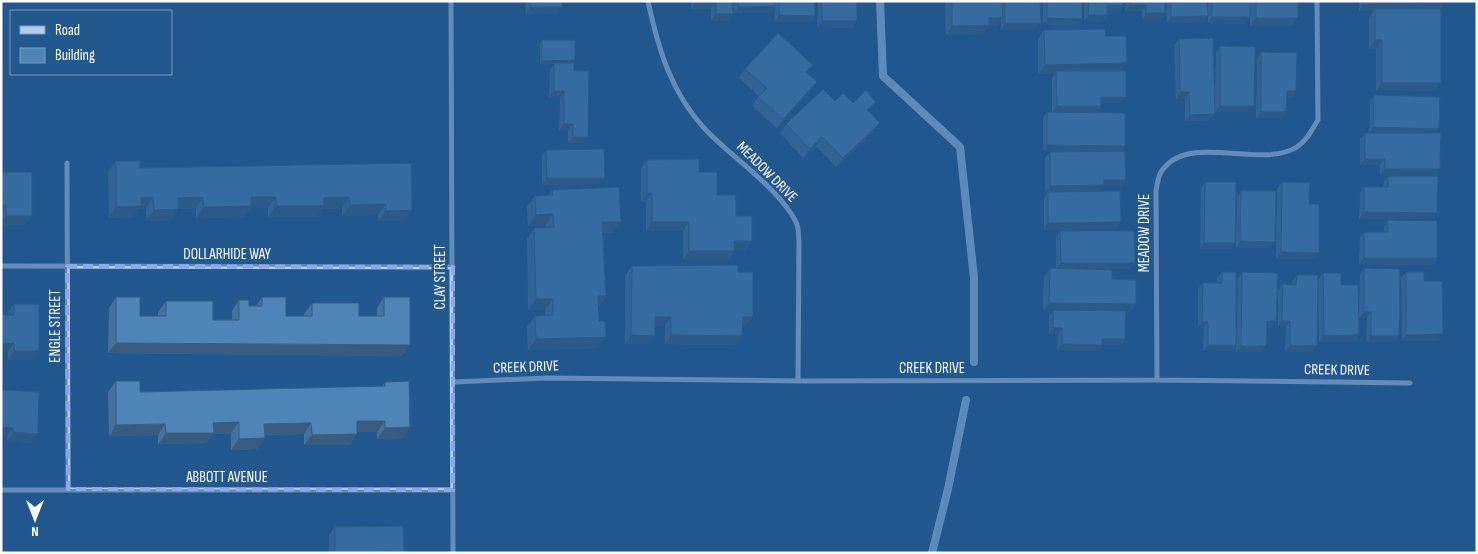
<svg xmlns="http://www.w3.org/2000/svg" width="1478" height="554" font-family="'Sofia Sans Condensed',sans-serif">
	<style>
		.lines { fill: none; stroke-linecap: round; stroke-linejoin: round }
		.stream { stroke: #a5cbed; stroke-width: 8 }
		.minor { stroke: #b1cfec; stroke-width: 5 }
		.wall { fill: #44729d }
		.shaded-wall { fill: #375c80 }
		.building { fill: #4f84b7; stroke: #375c80 }
		.marked { fill: none; stroke: #8ea6ec; stroke-width: 4; stroke-dasharray: 10 6; stroke-linejoin: round }
		.labels { text-anchor: middle; dominant-baseline: central; stroke-width: 5; stroke-linejoin: round; paint-order: stroke }
		.street-label { font-size: 15px; fill: #fff; stroke: #22588e }
	</style>
	<rect width="100%" height="100%" fill="#22588e"/>
	<g class="lines">
		<path class="stream" d="M880 1 883 76 960 147 974 278V362
			M932 553 948 489 966 400"/>
		<path class="minor" d="M451 1 453 553
			M648 1C658 48 671 93 705 129 731 157 779 188 796 222 799 227 798 235 799 241L798 381
			M67 163 68 489
			M1 266 453 267
			M1157 380 1156 191C1157 185 1158 177 1161 172 1187 131 1260 170 1297 147 1307 140 1312 130 1318 120L1317 1
			M454 382 546 378 798 381 1157 380 1410 383
			M1 490H453"/>
	</g>
	<path class="wall" d="M525 1H562L558 13 526 14Z
		M691 1H733V14L728 21H711V9H691Z
		M734 1H815V16L811 22H774L775 7 771 13H734Z
		M818 1H857L852 28 817 27Z
		M945 1H1040L1036 29 1001 30V20L997 26H988L983 34 946 35Z
		M1043 1H1082L1078 25 1043 24Z
		M1084 1H1123V6L1118 12H1107V15L1102 22 1084 21Z
		M1126 1H1165V13L1160 20H1142V11H1125Z
		M1166 1H1207L1203 22 1167 23Z
		M1208 1H1298L1291 26H1250V5V17L1245 24 1208 23Z
		M1359 1H1444V3L1440 9 1435 91H1376V49H1369V18L1374 10 1359 11Z
		M1044 30 1106 36 1121 71V103H1101V106L1097 112 1121 151 1126 180 1121 186H1103L1100 191 1117 228 1044 230V198L1048 192H1045V158L1050 152 1075 151H1043V118L1047 112H1052V78L1055 73 1038 74V39Z
		M1179 39 1210 120 1185 121V99H1176L1174 45Z
		M542 40 575 60 573 63 584 143H568V130H559L560 98H549L550 69 554 64H540V44Z
		M1220 46 1250 112H1215L1216 53Z
		M1261 52 1292 97H1287L1286 112 1282 118H1256L1257 59Z
		M745 69 811 91 777 128 752 106 759 96 739 78Z
		M1374 95 1436 133 1440 169 1436 176 1380 175V165H1360V139L1365 133H1369L1370 101Z
		M835 101 853 103 876 102 869 112 880 123 874 132 836 167 816 146 803 158 780 133 786 124Z
		M546 150 605 178 600 184 542 185V156Z
		M647 160 699 172 717 195 736 216 746 250H734L728 260H683V231H646V202H641V169Z
		M116 161 140 168 411 163 412 210 404 221H378V215L342 216V208L323 209 317 217H268V208H250L243 217 196 218V208L178 209 171 220 146 221V208L139 209 133 217 109 218 108 172Z
		M1 172 26 225H1Z
		M1388 176 1433 219H1359L1360 193 1364 187H1383L1384 182Z
		M1205 182 1230 249H1200L1201 188Z
		M1282 182 1309 204 1319 253 1314 259H1276L1277 189Z
		M552 190 613 233H603L606 296 599 306 598 348 528 350 527 327 535 316H545V310H528L527 239 534 228H546V225L528 226 527 207 535 196H548Z
		M1241 191 1275 242 1270 248H1236L1237 197Z
		M1388 220 1437 258 1432 265 1359 264 1360 238 1364 232H1384V227Z
		M1060 231 1130 269H1086L1112 279 1136 304 1129 313H1126L1125 339 1121 345H1102L1098 351 1057 350 1058 334H1049V316L1052 312 1043 311 1044 277 1050 268H1056V237Z
		M632 266 738 272 746 326H742V336L736 345 665 344V326H655L648 344H625V275Z
		M1364 268 1399 336 1394 342H1366L1367 318H1359L1360 274Z
		M1222 272 1232 351H1203L1204 328H1198V289L1203 283H1217V278Z
		M1242 272 1276 321 1272 328H1267L1262 352H1236L1238 279Z
		M1406 272 1438 341H1402L1401 278Z
		M1323 273 1341 285 1359 335 1355 342H1319L1318 280Z
		M1297 275 1312 352 1285 351 1286 327H1278V291L1283 284H1292V281Z
		M116 297 140 316H158V312L166 301 213 320H232V311L239 300 249 306H256L262 297 286 316H304V314L312 303 359 316H377V308L384 297 402 356 108 353 109 308Z
		M14 304 33 360H8V313Z
		M116 381 140 392 382 386 385 382 410 427 403 438 377 439V432H357L350 445H304V434L264 435 257 449 231 450V433L213 434 206 443 158 444V435L109 436 108 392Z
		M1 390 31 443 7 441V436H1Z
		M335 527 403 553H329V535Z"/>
	<path class="shaded-wall" d="M696 3H716L711 9H691Z
		M1444 3 1439 10 1359 11 1363 4Z
		M1107 5 1123 6 1118 12H1103Z
		M1130 5H1146L1142 11H1125Z
		M775 6 771 13H734L739 7Z
		M530 7H562L558 13 526 14Z
		M1146 13H1165L1160 20H1142Z
		M716 14H733L728 21H711Z
		M779 15 815 16 811 22H774Z
		M1088 15H1107L1102 22 1084 21Z
		M1208 16 1203 22 1167 23 1171 17Z
		M1003 17 997 26H988L983 34 946 35 952 26 989 18Z
		M1212 17H1250L1245 24 1208 23Z
		M1047 18 1082 19 1078 25 1043 24Z
		M1256 18H1298L1291 26H1250Z
		M822 21H857L852 28 817 27Z
		M1005 23H1041L1036 29 1001 30Z
		M1375 40H1382L1376 49H1369Z
		M575 60 573 63 540 64 542 61Z
		M1127 63 1121 72 1056 71 1055 73 1038 74 1045 65Z
		M817 82 811 91 777 128 783 119Z
		M1382 83H1441L1435 91H1376Z
		M554 91H564L560 98H549Z
		M1287 91H1296L1292 97H1282Z
		M1180 92H1189L1185 99H1176Z
		M1101 97H1126L1121 103H1097Z
		M876 102 870 111 861 119 867 110Z
		M1057 106H1101L1097 112 1052 113Z
		M1220 106H1254L1250 112H1215Z
		M1261 112H1286L1282 118H1256Z
		M1215 114 1210 120 1185 121 1190 115Z
		M880 123 874 132 836 167 843 158Z
		M564 124H573L568 130H559Z
		M1373 127 1439 129 1435 135 1369 134Z
		M573 137H588L584 143H568Z
		M822 137 816 146 803 158 810 149Z
		M1047 145 1125 146 1120 152 1043 151Z
		M1365 159H1385L1380 165H1360Z
		M1385 169H1440L1436 176 1380 175Z
		M547 178H605L600 184 542 185Z
		M1104 180H1126L1121 186H1103L1099 192H1045L1050 186Z
		M647 193H652L646 202H641Z
		M153 197 146 208 139 209 133 217 109 218 116 207 141 198Z
		M203 197 196 208 171 209 178 198Z
		M251 197H276L268 208H250L243 217 196 218 204 207Z
		M349 197 342 208 323 209 317 217H268L276 206 324 198Z
		M386 204 378 215 342 216 350 205Z
		M1 205H6L1 212Z
		M178 209 171 220 146 221 154 210Z
		M412 210 404 221H378L386 211Z
		M1364 212 1437 213 1433 219H1359Z
		M553 214 546 225 528 226 536 215Z
		M6 216H32L26 225H1V223Z
		M602 222H621L613 233H595Z
		M652 222H689L683 231H646Z
		M1121 222 1117 228 1044 230 1048 223Z
		M734 241H752L746 250H727Z
		M1240 241 1275 242 1270 248H1236Z
		M1204 243H1235L1230 249H1200Z
		M689 251H734L728 260H683Z
		M1281 252 1319 253 1314 259H1276Z
		M1364 258H1437L1432 265 1359 264Z
		M1061 263H1135L1130 269H1056Z
		M598 296H606L598 306Z
		M536 299H553L545 310H528Z
		M1049 303 1136 304 1129 313 1053 312V310L1052 312 1043 311Z
		M1364 312H1371L1367 318H1359Z
		M655 317H671L665 326H648Z
		M743 317H753L746 326H736Z
		M1267 321H1276L1272 328 1263 327Z
		M1282 321H1290L1286 327H1278Z
		M1202 322H1208L1204 328H1198Z
		M1053 328H1062L1058 334H1049Z
		M1443 334 1438 341H1402L1406 335Z
		M631 335 655 336 648 344H625Z
		M671 335 742 336 736 345 665 344Z
		M1359 335 1355 342H1319L1324 336Z
		M1371 336H1399L1394 342H1366Z
		M606 337 598 348 528 350 536 339Z
		M1102 339H1125L1121 345H1102L1098 351 1057 350 1062 344Z
		M14 343 8 352H1V344Z
		M116 343 410 345 402 356 108 353Z
		M1208 345H1236L1232 351H1203Z
		M1290 345 1317 346 1312 352 1285 351Z
		M1241 346H1266L1262 352H1236Z
		M14 351H39L33 360H8Z
		M357 421H385L377 432H349Z
		M239 422 231 433 213 434 206 443 158 444 166 433 213 423Z
		M311 423 304 434 256 435 264 424Z
		M165 424 158 435 109 436 116 425Z
		M1 427 13 428 7 436H1Z
		M410 427 403 438 377 439 385 428Z
		M13 432 38 434 31 443 7 441Z
		M357 434 350 445H304L312 435Z
		M265 438 257 449 231 450 239 439Z"/>
	<path class="building" d="M530 1H562V7H530Z
		M696 1H733V14H716V3H696Z
		M738 1H775V6L739 7Z
		M779 1H815V16L779 15Z
		M822 1H857V21H822Z
		M952 1H1002L1003 17 989 18V25L952 26Z
		M1005 1H1040L1041 23H1005Z
		M1047 1H1082V19L1047 18Z
		M1089 1H1123V6L1107 5V15H1088Z
		M1130 1H1165V13H1146V5H1130Z
		M1171 1H1207L1208 16 1171 17Z
		M1212 1H1250V17H1212Z
		M1256 1H1298V18H1256Z
		M1363 1H1444V3L1363 4Z
		M1375 9H1441V83H1382V40H1375Z
		M1105 29 1106 36H1126L1127 63 1045 65 1044 30Z
		M778 33 813 65 806 72 817 82 783 119 758 97 767 88 745 69Z
		M1213 38 1215 114 1190 115 1189 92H1180L1179 39Z
		M542 40H575V60L542 61Z
		M1220 46 1255 47 1254 106H1220Z
		M1261 52 1297 53 1296 91H1287L1286 112H1261Z
		M554 63H574V71H589L588 137H573V124H564V91H554Z
		M1056 71H1126V97H1101V106H1057Z
		M823 89 835 101 843 93 853 103 866 90 876 102 867 110 880 123 843 158 822 137 810 149 786 124Z
		M1374 95 1440 97 1439 129 1373 127Z
		M1047 112 1125 113V146L1047 145Z
		M1365 133H1441L1440 169H1385V159H1365Z
		M604 149 605 178H547L546 150Z
		M1125 151 1126 180H1104V185L1050 186V152Z
		M699 159V172H717V195H736V216H752V241H734V251H689V222H652V193H647V160Z
		M116 161H140V168L411 163 412 210 386 211V204L350 205 349 197 324 198V206H276V197H251V206L204 207 203 197 178 198V209L154 210 153 197 141 198V206L116 207Z
		M1 172H32V216H6V205H1Z
		M1388 176H1438L1437 213 1364 212V187H1388Z
		M1205 182H1236L1235 243H1204Z
		M1282 182 1310 183 1309 204H1319V253L1281 252Z
		M619 187 621 222H602L606 296H598L599 321H605L606 337 536 339 535 316 553 315V299H536L534 228 554 227 553 214 536 215 535 196 553 195 552 190Z
		M1120 191 1121 222 1048 223V192Z
		M1241 191H1276L1275 242 1240 241Z
		M1388 220 1437 221V258H1364V232H1388Z
		M1060 231H1134L1135 263H1061Z
		M738 265V272H753V317H743L742 336 671 335V317H655V336L631 335 632 266Z
		M1050 268 1112 270V279L1136 280V304L1049 303Z
		M1364 268 1400 269 1399 336H1371V312H1364Z
		M1222 272H1236V345H1208V322H1202L1203 283H1222Z
		M1242 272 1278 273 1276 321H1267L1266 346H1241Z
		M1406 272H1424V281H1442L1443 334 1406 335Z
		M1323 273H1341V285H1358L1359 335 1324 336Z
		M1297 275H1318L1317 346 1290 345V321H1282L1283 284 1296 285Z
		M116 297H140V316H166V301H213V320H239V300H249V306H262V297H286V316H312V303H359V316H384V297H410V345L116 343Z
		M14 304H39V351H14V343L1 344V315H14Z
		M1053 310 1126 311 1125 339H1102V345L1062 344V328H1053Z
		M116 381H140V392L385 386V382L409 381 410 427 385 428V421H357V434L312 435 311 423 264 424 265 438 239 439V422L213 423 214 433H166L165 424 116 425Z
		M1 390 39 392 38 434 13 432V428L1 427Z
		M403 526 404 552 335 553V527Z"/>
	<path d="M0 0H1478V554H0ZM67 266 453 267V490L68 489Z" fill="#22588e" fill-opacity=".55" fill-rule="evenodd"/>
	<path class="marked" d="M67 266 453 267V490L68 489Z"/>
	<g class="labels">
		<g class="street-label">
			<text transform="translate(767 172) rotate(45)">MEADOW DRIVE</text>
			<text transform="translate(1144 233) rotate(-90)">MEADOW DRIVE</text>
			<text x="227" y="254">DOLLARHIDE WAY</text>
			<text transform="translate(440 277) rotate(-90)">CLAY STREET</text>
			<text transform="translate(55 326) rotate(-90)">ENGLE STREET</text>
			<text transform="translate(526 367) rotate(-2)">CREEK DRIVE</text>
			<text x="932" y="368">CREEK DRIVE</text>
			<text transform="translate(1337 370) rotate(1)">CREEK DRIVE</text>
			<text x="227" y="477">ABBOTT AVENUE</text>
		</g>
	</g>
	<rect width="1478" height="554" fill="none" stroke="#ffffff" stroke-width="5"/>
	<rect x="10" y="10" width="162" height="65" fill="#22588e" stroke="#7a9bbb"/>
	<rect x="20" y="26" width="25" height="8" fill="#b1cfec" stroke="#7a9bbb"/>
	<text x="55" y="35" font-size="15" fill="#ffffff">Road</text>
	<rect x="20" y="48" width="25" height="15" fill="#4f84b7" stroke="#7a9bbb"/>
	<text x="55" y="60" font-size="15" fill="#ffffff">Building</text>
	<g transform="translate(35 519) rotate(180)" stroke="#22588e" stroke-width="4" paint-order="stroke">
	<path d="M0-4L9 19L0 12L-9 19Z" fill="#ffffff"/>
	<text y="-8" font-size="14" font-weight="bold" text-anchor="middle" fill="#ffffff">N</text>
	</g>
</svg>
